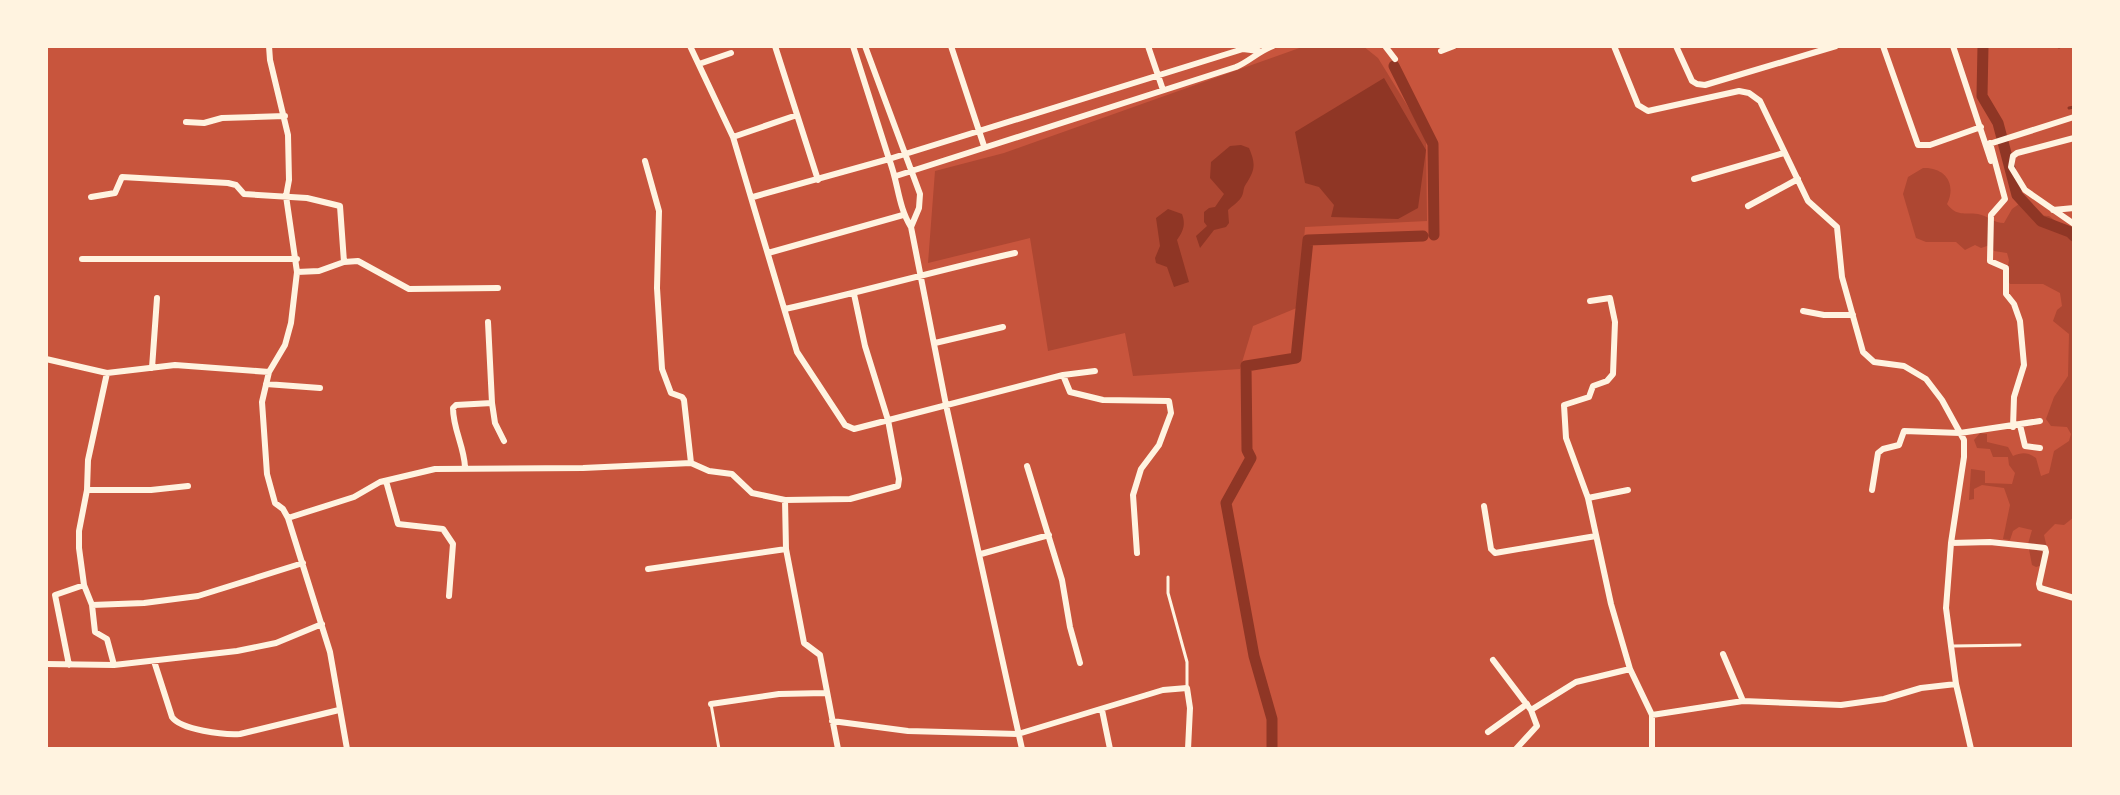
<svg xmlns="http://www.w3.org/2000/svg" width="2120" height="795" font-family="'Roboto Serif',serif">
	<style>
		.green { fill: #ae4732 }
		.water { fill: #8f3625 }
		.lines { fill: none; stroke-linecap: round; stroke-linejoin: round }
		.stream { stroke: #8f3625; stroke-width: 3 }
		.canal { stroke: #8f3625; stroke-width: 11 }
		.service { stroke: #fff3e0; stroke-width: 3 }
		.minor { stroke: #fff3e0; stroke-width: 6 }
	</style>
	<rect width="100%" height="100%" fill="#c8553d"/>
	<path class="green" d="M1305 46H1363L1378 58 1426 136 1427 221 1305 227 1299 307 1253 326 1240 369 1133 376 1125 333 1048 351 1030 238 928 263 935 171 1004 153Z
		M1923 168C1945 167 1957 184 1947 204 1957 217 1964 212 1978 214 1988 216 1994 223 2004 223L2012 209 2019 204 2033 215 2049 216 2074 235V517L2064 525 2055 524 2044 535 2048 552 2043 565 2036 567 2032 565 2028 544 2032 530 2019 527 2013 531 2010 540 2003 539 2010 505 2004 488 1982 485 1974 489V499L1969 500 1971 469 1985 471V483L2012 484 2015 473 2009 465 2008 457H1993L1990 449 1977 448 1974 440 1980 433 1987 434V442L2008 447 2013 456C2022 452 2028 452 2036 458L2041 476 2049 473 2054 451 2069 441 2071 434 2067 427 2051 426 2046 419 2054 397 2068 376 2069 334 2053 321 2057 310 2062 306 2060 293 2043 284H2010L2006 277 2009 260 2007 253 1994 251 1990 245 1981 248 1975 245 1965 250 1956 242H1926L1916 238 1903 194 1908 177Z"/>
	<path class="water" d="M1384 78 1426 150 1418 208 1398 219 1331 217 1334 205 1319 187 1305 183 1295 132Z
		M1241 145 1249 148C1256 164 1255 170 1246 184 1243 188 1244 192 1242 196 1240 201 1232 206 1228 210L1229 223 1226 227 1214 230 1200 248 1196 236 1207 226 1204 222V212L1209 208 1215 207 1224 194 1210 178 1211 162 1230 146Z
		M1168 209 1182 214C1186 225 1183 231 1177 240L1189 282 1174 287 1167 267 1156 263 1155 258 1160 246 1156 218Z"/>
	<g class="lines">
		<path class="stream" d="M2059 46V47
			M2069 108 2074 107"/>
		<path class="canal" d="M1983 46 1982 96 1998 123 2017 195 2041 221 2070 232 2074 236
			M1394 66 1433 144 1434 235
			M1272 749V719L1254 656 1226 503 1251 458 1247 450 1246 366 1296 358 1308 240 1423 236"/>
		<path class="service" d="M1168 577V593L1187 662V688
			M1953 646 2020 645
			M711 704 719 749"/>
		<path class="minor" d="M269 46 270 60 288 135 289 180 286 196 297 272 291 323 285 345 269 372 262 402 267 474 275 503 283 509 288 518 330 652 347 749
			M690 46 733 137 797 352 845 425 854 429 1063 375 1095 371
			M775 46 818 180
			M865 46 920 194 919 208 911 227
			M951 46 984 146
			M1148 46 1163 90
			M1385 46 1395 59
			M1614 46 1638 105 1648 111 1739 91 1749 93 1760 101 1808 201 1837 227 1842 277 1863 352 1874 362 1904 366 1926 379 1942 400 1964 440V457L1951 543 1946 608 1956 684 1971 749
			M1676 46 1692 81 1697 84 1705 85 1836 46
			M1883 46 1918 145H1930L1981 127
			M1953 46 1991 161
			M1441 51 1454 46
			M699 64 731 53
			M186 122 204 123 222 118 285 116
			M733 137 797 115
			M2074 138 2017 153 2013 156 2011 167 2025 190 2074 224
			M1990 143 2005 199 1991 215 1990 261 2006 268V294L2014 304 2020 321 2024 365 2014 397 2013 427
			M1986 145 2074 117
			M645 161 659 211 657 288 662 369 671 393 682 397 684 400 691 463
			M896 176 1236 67C1250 61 1259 51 1273 46
			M1694 179 1784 153
			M91 197 115 193 122 177 228 183 236 185 244 194 307 198 336 205 340 206 344 262
			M753 197 889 159 853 46
			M1748 206 1798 179
			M2053 210 2074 208
			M768 253 903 215
			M82 259H297
			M297 272 319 271 344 262 358 261 409 289 498 288
			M1590 301 1610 298 1615 322 1613 374 1607 381 1593 386 1589 397 1564 405 1566 438 1588 498 1611 604 1630 669 1652 715V749
			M785 309C862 292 938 270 1015 253
			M1803 311 1824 315H1853
			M488 322 492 403 495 423 504 441
			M935 343 1003 327
			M46 359 107 373 175 365 269 372
			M152 368 157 298
			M107 373 88 460 87 490 79 531V548L84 585 92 605 95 632 107 639 114 665
			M1063 375 1070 392 1103 400 1169 401 1171 413 1159 445 1141 469 1133 495 1137 553
			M266 384 320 388
			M2020 425 2025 446 2040 448
			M1027 466 1062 580 1070 627 1080 663
			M465 467C464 446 453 429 453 408L456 405 492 403
			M386 481 398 524 443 529 453 544 449 596
			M87 490H151L188 486
			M1872 490 1878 453 1883 449 1899 445 1904 431 1960 433 2040 421
			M1588 498 1628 490
			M785 500 786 549 804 643 820 655 838 749
			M1484 506 1491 549 1495 553 1596 536
			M288 518 354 497 380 482 435 469 583 468 691 463 709 471 732 474 752 493 785 500 850 499 898 486 899 479 888 420 865 346 854 294
			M1951 543 1990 542 2045 548 2046 552 2039 584 2040 588 2074 598
			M981 554 1049 535
			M648 569 786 549
			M92 605 144 603 198 596 303 563
			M1723 654 1743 701
			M1493 660 1531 710
			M154 661 172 717C181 730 224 735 240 734L339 710
			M46 664 114 665 237 651 276 643 322 624
			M69 665 55 595 84 585
			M711 704 779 694 825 693
			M1102 710 1110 749
			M1652 715 1743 701 1841 705 1884 699 1921 688 1956 684
			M832 721 908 731 1018 734 1163 690 1187 688 1190 708 1188 749
			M1488 732 1527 704
			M1022 749 946 405 911 227C898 207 898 181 889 159L1243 49 1259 51
			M1516 749 1537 726 1531 710 1576 682 1630 669"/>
	</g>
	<rect width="2120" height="795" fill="none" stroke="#fff3e0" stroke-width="96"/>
</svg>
